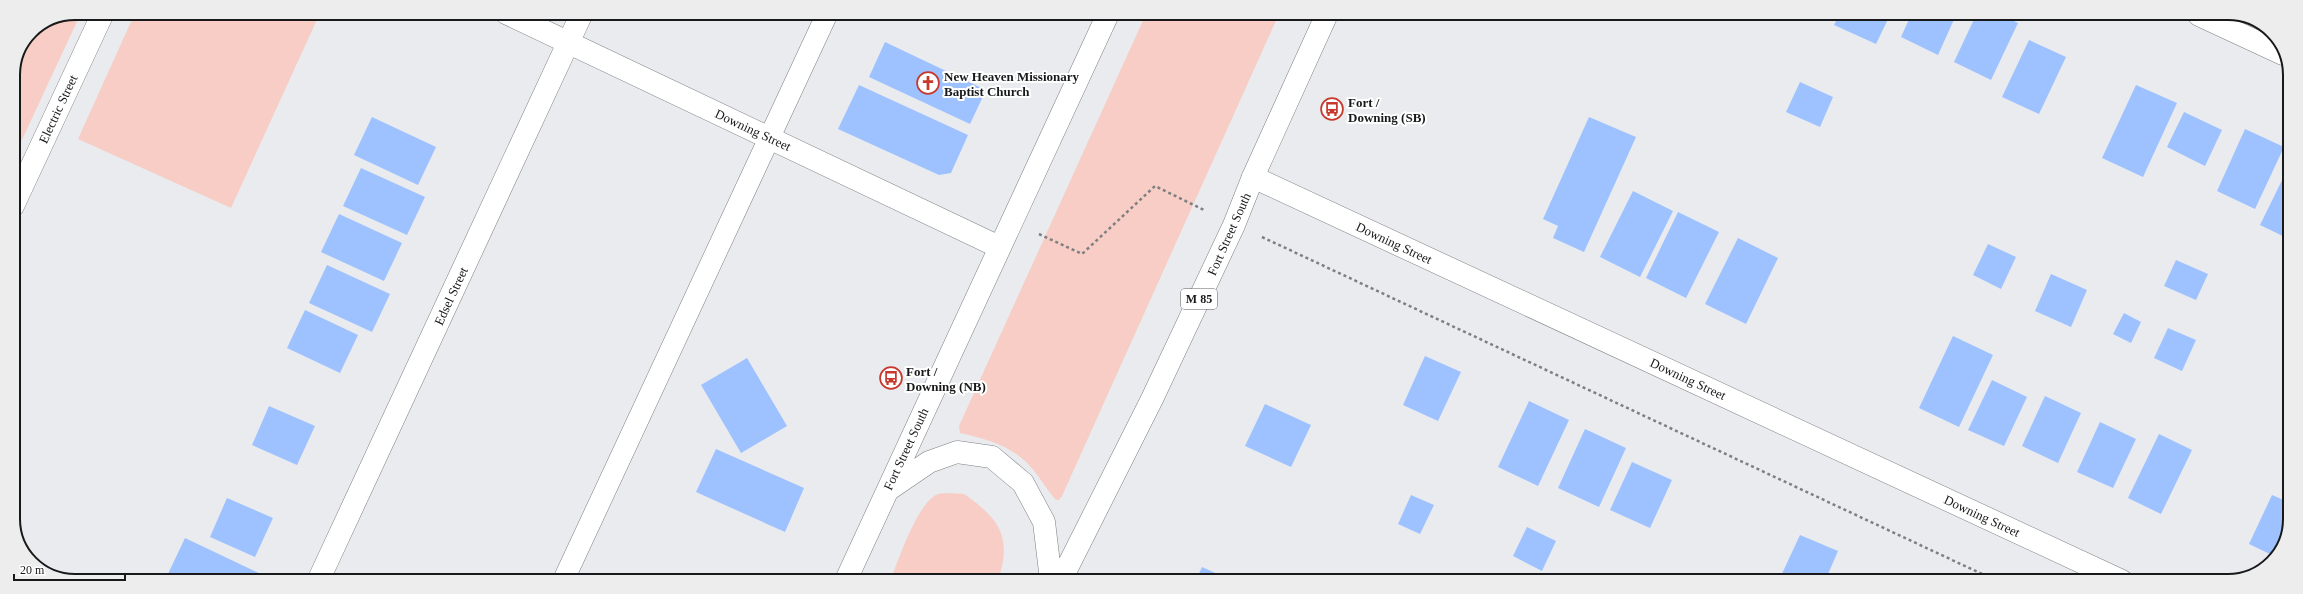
<svg xmlns="http://www.w3.org/2000/svg" width="2303" height="594" font-family="'Times New Roman',serif">
	<style>
		.green { fill: #f7cdc5 }
		.building { fill: #9ec2ff }
		.lines { fill: none; stroke-linecap: round; stroke-linejoin: round }
		.lane-casing { stroke: #7e8083; stroke-width: 22 }
		.street-casing { stroke: #7e8083; stroke-width: 23 }
		.primary-casing { stroke: #7e8083; stroke-width: 23 }
		.path { stroke: #7e7f81; stroke-width: 2.5; stroke-dasharray: 3 3; stroke-linecap: butt }
		.lane { stroke: #fff; stroke-width: 21 }
		.street { stroke: #fff; stroke-width: 22 }
		.primary { stroke: #fff; stroke-width: 22 }
		.labels { text-anchor: middle; dominant-baseline: central; stroke-width: 4; stroke-linejoin: round; paint-order: stroke }
		.shield { fill: #fff; stroke: #5d5e5f; stroke-width: 1 }
		.shield-label { font-size: 12px; font-weight: bold; fill: #18191a }
		.poi-label { font-size: 13px; font-weight: bold; fill: #18191a; stroke: #fff; text-anchor: start }
		.street-label { font-size: 13px; fill: #18191a; stroke: #fff }
		.rim { fill: none; stroke: #18191a; stroke-width: 2 }
	</style>
	<rect width="100%" height="100%" fill="#e9ebee"/>
	<path class="green" d="M75 13H81L13 159V75L31 31Z
		M135 13H320L231 208 78 139Z
		M1146 14H1279L1062 496 1059 500H1056C1046 489 1039 475 1029 465 1010 445 986 439 960 433L959 426Z
		M964 494C998 518 1013 536 998 580H891C898 560 917 505 936 495 942 492 956 494 964 494Z"/>
	<path class="building" d="M1839 15H1890L1876 44 1834 25Z
		M1911 15H1956L1938 55 1901 37Z
		M1976 15H2001L2018 23 1991 80 1954 62Z
		M2029 40 2066 57 2039 114 2002 97Z
		M885 42 986 90 970 124 869 77Z
		M1800 82 1833 97 1820 127 1786 112Z
		M859 85 968 135 951 173 939 175 838 129Z
		M2136 85 2177 103 2143 177 2102 158Z
		M2184 112 2222 130 2205 166 2167 147Z
		M372 117 436 147 418 185 354 155Z
		M1589 117 1636 137 1584 252 1553 238 1558 226 1543 219Z
		M2245 129 2284 147 2255 209 2217 191Z
		M2289 166V239L2260 225Z
		M361 168 425 197 407 235 343 206Z
		M1633 191 1673 211 1640 277 1600 257Z
		M1678 212 1719 232 1686 298 1646 278Z
		M339 214 402 243 384 281 321 252Z
		M1738 238 1778 258 1746 324 1705 304Z
		M1988 244 2016 257 2001 289 1973 275Z
		M2176 260 2208 274 2196 300 2164 286Z
		M327 265 390 294 372 332 309 303Z
		M2051 274 2087 290 2071 327 2035 311Z
		M305 310 358 335 340 373 287 348Z
		M2124 313 2141 322 2131 343 2113 334Z
		M2168 328 2196 340 2182 371 2154 358Z
		M1953 336 1993 355 1959 427 1919 408Z
		M1425 356 1461 372 1438 421 1403 405Z
		M747 358 787 426 741 453 701 385Z
		M1992 380 2027 397 2004 446 1968 430Z
		M2045 396 2081 413 2058 463 2022 446Z
		M1529 401 1569 420 1538 486 1498 467Z
		M1265 404 1311 425 1291 467 1245 446Z
		M269 406 315 426 297 465 252 445Z
		M2100 422 2136 439 2113 488 2077 472Z
		M1585 429 1626 448 1599 507 1558 488Z
		M2159 434 2192 450 2161 514 2128 498Z
		M716 449 804 488 785 532 696 492Z
		M1632 462 1672 480 1650 528 1610 510Z
		M1411 495 1434 505 1420 534 1398 524Z
		M2272 495 2288 502V535L2274 556 2249 544Z
		M227 498 273 518 255 557 210 537Z
		M1527 527 1556 541 1542 571 1513 556Z
		M1800 535 1838 551 1825 581H1786L1780 578Z
		M185 538 261 574 258 579H174L167 576Z
		M1202 567 1231 580H1196Z
		M1571 573 1587 580H1568Z
		M1910 575 1923 581H1907Z"/>
	<g class="lines">
		<g class="lane-casing">
			<path id="lane" d="M564 579 827 14"/>
		</g>
		<g class="street-casing">
			<path id="street" d="M506 13 999 247
				M2199 15 2283 54
				M1253 177 2122 581
				M13 206 103 13
				M319 579 582 13"/>
		</g>
		<g class="primary-casing">
			<path id="primary" d="M888 490 929 462 957 452 992 457 1023 483 1044 522 1051 580
				M846 580 1108 14
				M1061 580 1152 399 1234 225 1253 177 1327 14"/>
		</g>
		<path class="path" d="M1039 234 1082 254 1155 186 1206 211
			M1262 237 1997 581"/>
		<use href="#lane" class="lane"/>
		<use href="#street" class="street"/>
		<use href="#primary" class="primary"/>
	</g>
	<defs>
		<g id="church-ring" transform="scale(1.15)"><circle r="9.5" fill="#fff" stroke="#c6392c" stroke-width="1.5"/><path d="M-1.2-6h2.4v3.5h3.3v2.4h-3.3V6h-2.4V-.1h-3.3v-2.4h3.3Z" fill="#c6392c"/></g>
		<g id="bus-ring" transform="scale(1.15)"><circle r="9.5" fill="#fff" stroke="#c6392c" stroke-width="1.5"/><path d="M-5-6H5V4H4V6H2V4H-2V6H-4V4H-5ZM-3.5-4V0h7V-4ZM-3.5 1.2v1.5H-2V1.2ZM2 1.2v1.5H3.5V1.2Z" fill="#c6392c"/></g>
	</defs>
	<g fill-rule="evenodd">
		<use href="#church-ring" x="928" y="83"/>
		<use href="#bus-ring" x="1332" y="109"/>
		<use href="#bus-ring" x="891" y="378"/>
	</g>
	<g class="labels">
		<rect class="shield" x="1181" y="289" width="36" height="20" rx="3"/>
		<g class="shield-label">
			<text x="1199" y="299">M 85</text>
		</g>
		<g class="poi-label">
			<text x="944" y="76">New Heaven Missionary<tspan x="944" dy="15">Baptist Church</tspan></text>
			<text x="1348" y="102">Fort /<tspan x="1348" dy="15">Downing (SB)</tspan></text>
			<text x="906" y="371">Fort /<tspan x="906" dy="15">Downing (NB)</tspan></text>
		</g>
		<g class="street-label">
			<text transform="translate(58 109) rotate(-65)">Electric Street</text>
			<text transform="translate(753 130) rotate(25)">Downing Street</text>
			<text transform="translate(1229 234) rotate(-66)">Fort Street South</text>
			<text transform="translate(1394 243) rotate(25)">Downing Street</text>
			<text transform="translate(451 296) rotate(-65)">Edsel Street</text>
			<text transform="translate(1688 379) rotate(25)">Downing Street</text>
			<text transform="translate(906 449) rotate(-65)">Fort Street South</text>
			<text transform="translate(1982 516) rotate(25)">Downing Street</text>
		</g>
	</g>
	<path d="M0 0H2303V594H0ZM75 20H2228A55 55 0 0 1 2283 75V519A55 55 0 0 1 2228 574H75A55 55 0 0 1 20 519V75A55 55 0 0 1 75 20Z" fill="#ededed" fill-rule="evenodd"/>
	<path class="rim" d="M75 20H2228A55 55 0 0 1 2283 75V519A55 55 0 0 1 2228 574H75A55 55 0 0 1 20 519V75A55 55 0 0 1 75 20Z"/>
	<path d="M14 574v6h111v-6" fill="none" stroke="#18191a" stroke-width="2"/>
	<text x="20" y="574" font-size="12" fill="#18191a" stroke="#ffffff" stroke-width="3" paint-order="stroke">20 m</text>
</svg>
